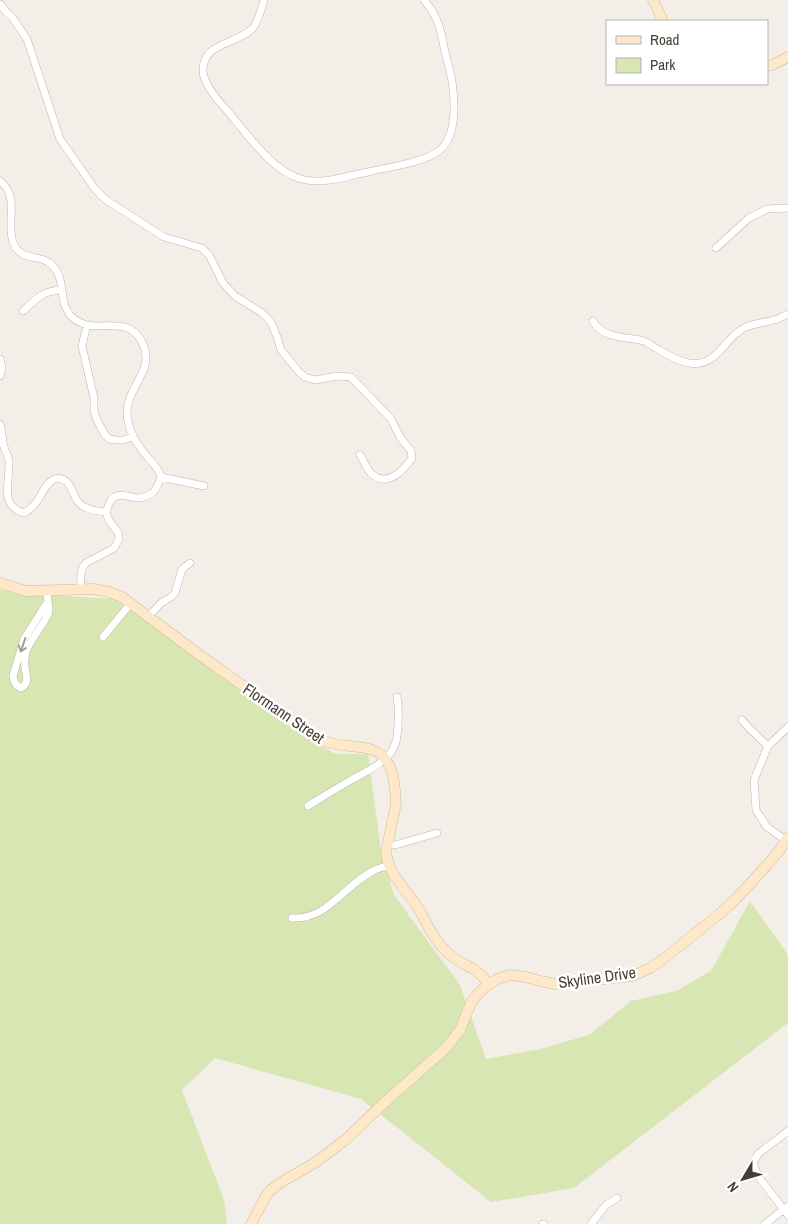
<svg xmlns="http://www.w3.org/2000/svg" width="788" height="1224" font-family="'Archivo Narrow',sans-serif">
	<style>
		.green { fill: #d8e6b3 }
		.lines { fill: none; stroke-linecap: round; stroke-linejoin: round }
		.street-casing { stroke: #bfb5ab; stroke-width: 8 }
		.secondary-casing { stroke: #d2ba99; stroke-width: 11 }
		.street { stroke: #fff; stroke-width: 7 }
		.secondary { stroke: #fde8c9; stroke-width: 10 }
		.oneway { stroke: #a39e9b }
		.labels { text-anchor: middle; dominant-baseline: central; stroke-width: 5; stroke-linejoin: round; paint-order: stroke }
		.street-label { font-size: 16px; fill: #473e37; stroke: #fff }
	</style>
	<rect width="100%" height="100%" fill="#f4eee9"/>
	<path class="green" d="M0 590 64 596 115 599 230 681 290 727 335 754H368L381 851 394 895 460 985 486 1059 540 1049 589 1035 631 1001 676 991 711 971 750 901 788 955V1023L574 1188 491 1202 361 1099 215 1058 182 1090 224 1200 227 1224H0Z"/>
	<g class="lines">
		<g class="street-casing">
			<path id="street" d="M264 0C261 9 259 20 253 28 238 44 204 42 203 69 202 86 224 106 234 119 252 140 273 171 301 179 322 185 347 176 368 172 388 167 424 163 440 150 457 135 455 102 452 81 451 73 448 64 446 56 443 45 442 33 438 23 435 15 430 7 424 0
				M0 4 7 13 12 17 27 39 60 139 95 189 106 200 164 237 202 248 209 255 223 283 235 296 262 313 271 322 277 337 281 350 299 372 305 377 315 380 337 376 351 377 391 419 400 437 411 451 412 458C404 470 388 487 373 475 367 471 364 461 360 455
				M0 181C20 196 6 222 13 242 21 264 41 252 53 266 66 280 58 300 70 315 92 340 127 309 143 344 155 370 128 386 127 411 127 430 137 445 149 459 154 464 159 470 161 477 158 484 157 490 151 494 148 496 144 497 140 498 130 499 119 490 111 500 108 505 106 510 107 515 108 522 114 526 117 531 118 532 119 538 119 539L114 548 86 563C79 570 81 580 81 589
				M716 248 749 218 767 209 788 208
				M23 311C36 299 42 291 61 290
				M593 321C602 338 623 337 640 340 646 341 650 344 654 347 665 353 676 361 689 363 717 368 723 339 744 328 753 323 764 323 774 320 779 319 783 316 788 314
				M87 325 82 346 94 398V411L97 420 105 435 109 439 115 440H123L133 437
				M0 359 2 368 0 376
				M0 424C2 432 2 435 3 443 4 450 10 457 9 465 9 486 0 505 24 513 27 511 31 509 33 506 41 499 44 483 55 479 70 475 72 494 78 502 85 510 97 511 107 512
				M161 477 204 486
				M47 591C47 596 49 606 49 611 48 620 30 639 26 652 25 657 24 662 25 667 26 676 30 683 21 688 15 685 14 682 13 676L24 639 47 603
				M149 616 161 603 171 597 175 593 182 569 190 563
				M103 637 131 603
				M742 720 749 728 768 746
				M308 806C322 797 337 788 351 780 365 772 388 762 394 747 399 738 399 707 397 697
				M785 840 767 827 756 810 754 780 768 746 788 727
				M386 845H395L437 833
				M292 918C328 920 344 885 373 871 378 868 383 867 388 866
				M788 1131 758 1154 753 1163 758 1176 788 1215
				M543 1224H544
				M591 1224 606 1205 617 1198
				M765 1224 788 1206"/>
		</g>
		<g class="secondary-casing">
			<path id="secondary" d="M653 0 663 21
				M767 66 772 65 788 57
				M0 583 26 591 94 589 109 592 122 597 197 653 315 737C326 743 337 745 349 746 357 747 365 747 372 750 394 756 395 785 396 804L386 852C388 874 405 888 416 905 428 923 432 939 449 954 457 961 466 965 475 970 480 974 485 979 489 984
				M251 1224 267 1194 272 1189 280 1183 316 1162 345 1140 385 1102 447 1047 460 1030 471 1003 475 997 485 987 497 979 510 975 526 977 540 981 555 984 633 976 650 968 662 960 717 916 737 898 767 865 779 851 788 837"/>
		</g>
		<use href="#street" class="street"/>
		<use href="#secondary" class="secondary"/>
	</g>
	<defs><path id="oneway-shaft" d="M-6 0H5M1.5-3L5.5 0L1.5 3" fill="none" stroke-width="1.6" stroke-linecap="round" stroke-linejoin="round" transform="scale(1.25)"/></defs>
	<use class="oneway" href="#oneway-shaft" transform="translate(23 645) rotate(109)"/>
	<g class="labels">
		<g class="street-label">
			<text transform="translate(284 713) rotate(34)">Flormann Street</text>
			<text transform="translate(597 977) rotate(-8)">Skyline Drive</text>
		</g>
	</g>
	<rect x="606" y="20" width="162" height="65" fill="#ffffff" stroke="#b5b2af"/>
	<rect x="616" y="36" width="25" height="8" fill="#fde8c9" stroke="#b5b2af"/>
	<text x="650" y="45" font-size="15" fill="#473e37">Road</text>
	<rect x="616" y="58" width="25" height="15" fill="#d8e6b3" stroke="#b5b2af"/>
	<text x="650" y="70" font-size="15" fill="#473e37">Park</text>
	<g transform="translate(743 1179) rotate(232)" stroke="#ffffff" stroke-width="4" paint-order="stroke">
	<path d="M0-4L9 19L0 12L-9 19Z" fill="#473e37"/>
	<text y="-8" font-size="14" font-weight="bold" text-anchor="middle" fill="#473e37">N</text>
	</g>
</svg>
